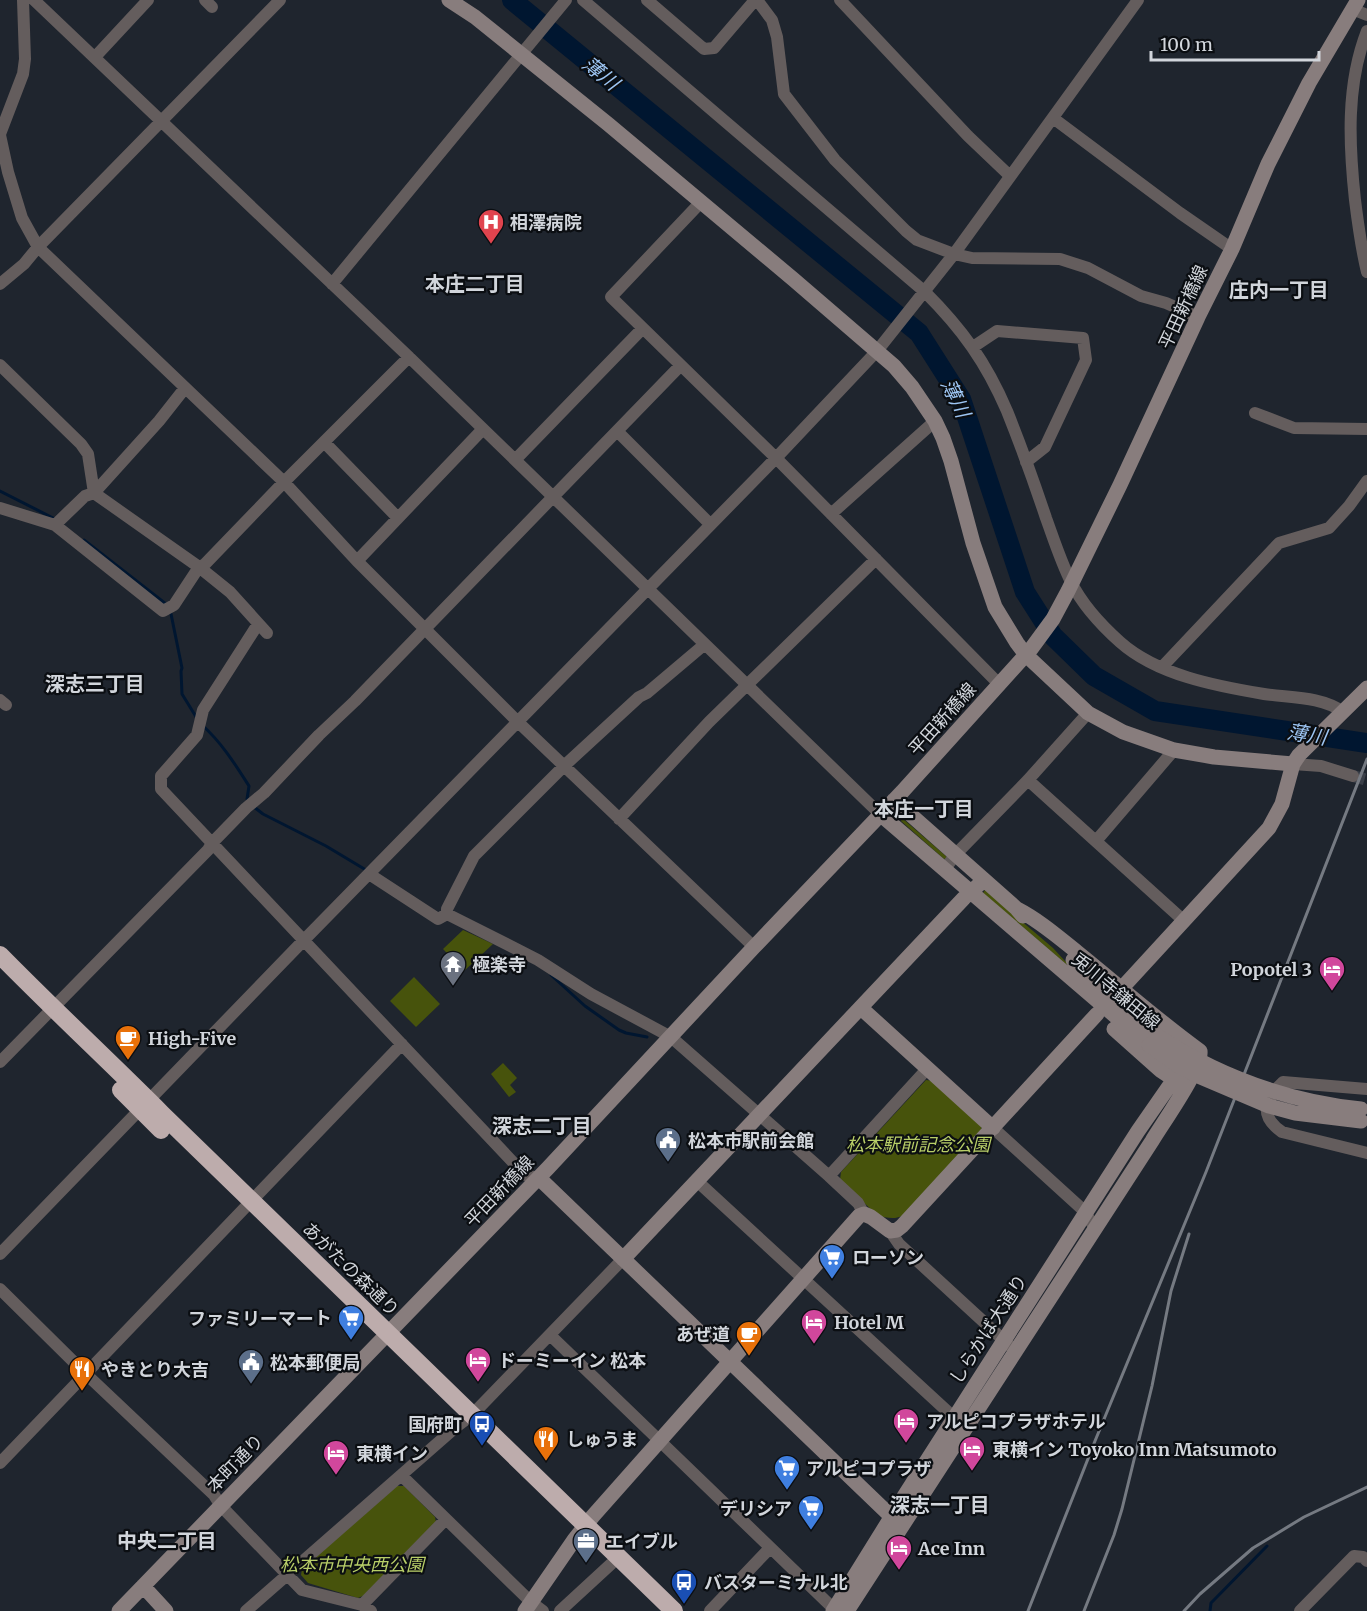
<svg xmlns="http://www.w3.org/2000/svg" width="1367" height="1611" font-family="Merriweather,'Noto Sans JP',serif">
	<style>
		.green { fill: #47530c }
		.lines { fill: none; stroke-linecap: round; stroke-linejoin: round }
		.stream { stroke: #001630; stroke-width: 3 }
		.river { stroke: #001630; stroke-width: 20 }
		.street-tunnel { stroke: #3a3f48; stroke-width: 12; stroke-dasharray: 12 6; stroke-linecap: butt }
		.street { stroke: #645d5d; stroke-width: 12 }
		.secondary { stroke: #887d7d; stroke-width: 15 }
		.highway { stroke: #bdacac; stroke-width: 18 }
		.rail { stroke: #757a82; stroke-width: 3 }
		.secondary-bridge { stroke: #887d7d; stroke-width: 15 }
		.labels { text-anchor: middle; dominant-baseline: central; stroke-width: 4.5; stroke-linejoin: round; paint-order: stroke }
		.poi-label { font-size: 18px; font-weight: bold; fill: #d1d5db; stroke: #0b0e12; text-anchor: start }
		.street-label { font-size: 18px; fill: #d1d5db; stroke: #0b0e12 }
		.park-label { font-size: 18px; font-style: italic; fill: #b8ce68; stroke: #0b0e12 }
		.water-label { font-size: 20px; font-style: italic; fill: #9dc5f3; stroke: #0b0e12 }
		.neighbourhood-label { font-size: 20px; font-weight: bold; fill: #d1d5db; stroke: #0b0e12 }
	</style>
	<rect width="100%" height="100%" fill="#1f252e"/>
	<path class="green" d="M902 818 947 857V858L944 859 901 821Z
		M985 890 1053 948 1064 960 1095 989 983 893Z
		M463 930 493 944 464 971 443 949Z
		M414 977 440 1004 416 1027 390 1001Z
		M503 1063 517 1078 510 1085 516 1092 509 1097 491 1074Z
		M926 1080 933 1081 981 1124 982 1132 904 1215C895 1220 887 1218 877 1215L840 1180 841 1172Z
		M397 1486H404L435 1517 436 1522 365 1595 358 1598 308 1583 301 1575 302 1569Z"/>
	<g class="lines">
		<path class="stream" d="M0 491 57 520
			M84 540 166 604
			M170 609 182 668 181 671 182 694 198 720
			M202 725C222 743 235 764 249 786L247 799 250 802
			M254 807 263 814 326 846 366 870
			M551 975 585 1006 619 1030 626 1033 647 1037
			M1210 1611 1211 1603 1267 1546"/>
		<path class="river" d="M512 0 919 333 961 399 1025 592 1053 636 1094 676 1155 711 1367 743"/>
		<path class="street-tunnel" d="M1353 776 1367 780"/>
		<path class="street" d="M34 0 409 357 880 814
			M205 0 212 7
			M583 0 925 292C962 329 986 362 1007 411 1021 446 1034 482 1046 518 1054 540 1061 562 1071 582 1082 604 1101 625 1120 642 1157 675 1216 686 1264 694 1289 698 1321 696 1343 712
			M647 0 704 49 714 48 755 0
			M757 0 772 20 777 37 784 94 835 160 906 231 917 240 954 254 972 258 1060 259 1088 268 1141 296 1166 303 1198 317
			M840 0 968 136 1010 176
			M1352 9 1367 15
			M1367 31C1346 85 1349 144 1355 200 1358 224 1361 248 1367 272
			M95 57 148 0
			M1053 118 1180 213 1232 249
			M0 134 23 74 25 59 23 0
			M0 135 8 172 22 218 38 247 284 482 357 561 518 722 754 947
			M701 202 611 297 776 458 1000 685
			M0 284 24 264 38 247 280 0
			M332 284 566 0
			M973 347 997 331 1083 338 1086 360 1045 447 1026 462
			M0 365 81 444 88 454 94 493 199 567 230 592 267 633
			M1255 413 1294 428 1367 429
			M617 431 710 524
			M324 442 398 518
			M515 460 642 329
			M0 508 55 525 163 611 174 605 199 567 205 564 284 482 409 357
			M831 514 935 421
			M55 525 85 496 94 493 159 421 185 388
			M357 561 483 429
			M258 624 203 710 197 735 161 776V789L525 1175 539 1178
			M1162 667 1279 543 1329 528 1349 506 1367 481
			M0 700 6 705
			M1293 764 1321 766 1353 776
			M1028 780 1183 920
			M619 819 709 722 876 559
			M1096 841 1174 750
			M945 869 955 855 1028 780 1088 713
			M369 874 438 919 447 914
			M447 914 538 960 591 994 671 1037 829 1176 858 1203 864 1214
			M447 914V909L474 856 564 766 639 697 647 693 705 644
			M0 1062 208 850 212 843 246 808 264 793 319 735 355 701 680 366
			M1367 1089 1283 1082C1264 1100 1259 1116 1282 1132L1367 1153
			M993 1128 1081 1208 1086 1214 1095 1228
			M829 1176 927 1069
			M697 1181 960 1423
			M890 1231 899 1244 1010 1346
			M0 1254 304 940 776 458 877 351 954 254 1138 0
			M0 1289 86 1374 214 1495 221 1506 302 1590 362 1605 371 1611
			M550 1335 834 1609
			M0 1463 402 1044
			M402 1476 531 1602 543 1611
			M362 1605 446 1519
			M246 1611 456 1427 472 1415 623 1259
			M560 1611 611 1564
			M710 1611 770 1548
			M1300 1611 1354 1556 1363 1557 1367 1561"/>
		<path class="secondary" d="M449 0 475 17 608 124 793 279 894 366 912 387 935 421 943 438 951 461 973 543 995 607 1017 643 1026 655 1088 713 1123 732 1174 750 1214 757 1293 764
			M894 800 1017 909 1023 916
			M880 814 1149 1045
			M1073 960 1113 998 1156 1035
			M1122 988 1269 828 1282 804 1293 764 1299 755 1367 688
			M861 1008 993 1128
			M1114 1029 1160 1070 1181 1084
			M539 1178 898 1523
			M623 1259 964 898 983 881
			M143 1586 166 1611
			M119 1611 548 1168 754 947 902 792 1031 649 1053 619 1068 591 1120 485 1198 317 1232 249 1268 164 1309 83 1358 0
			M525 1611 574 1540 593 1516 859 1216 864 1214 871 1217 890 1231 897 1230 902 1226 1097 1014
			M833 1611 905 1495 1138 1131 1188 1059
			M847 1611 1152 1141C1162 1124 1203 1067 1200 1051 1157 1020 1118 985 1077 952 1058 937 1040 921 1017 909"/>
		<path class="highway" d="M0 955C53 1009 108 1060 162 1114 332 1280 504 1445 674 1611
			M121 1090 161 1130"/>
		<path class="rail" d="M1028 1611 1095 1441 1206 1172 1367 759
			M1084 1611 1114 1535 1122 1509 1152 1386 1171 1291 1189 1234
			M1184 1611 1200 1594 1253 1548 1304 1517 1367 1487"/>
		<path class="secondary-bridge" d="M1156 1035C1219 1077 1286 1101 1361 1109
			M1149 1045 1177 1065 1196 1075 1269 1106 1295 1113 1361 1121"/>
	</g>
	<defs>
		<g id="hospital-pin" transform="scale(1.35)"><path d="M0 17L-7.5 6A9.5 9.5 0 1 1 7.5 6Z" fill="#e0444e" stroke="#0b0e12"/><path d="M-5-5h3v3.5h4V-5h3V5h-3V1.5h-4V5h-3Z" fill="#fff"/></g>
		<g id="temple-pin" transform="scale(1.35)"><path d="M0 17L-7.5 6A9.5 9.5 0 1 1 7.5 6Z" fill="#6b7280" stroke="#0b0e12"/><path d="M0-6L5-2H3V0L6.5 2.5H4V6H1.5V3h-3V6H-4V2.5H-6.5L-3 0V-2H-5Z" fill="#fff"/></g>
		<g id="hotel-pin" transform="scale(1.35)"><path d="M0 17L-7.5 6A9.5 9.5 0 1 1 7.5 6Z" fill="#d1479c" stroke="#0b0e12"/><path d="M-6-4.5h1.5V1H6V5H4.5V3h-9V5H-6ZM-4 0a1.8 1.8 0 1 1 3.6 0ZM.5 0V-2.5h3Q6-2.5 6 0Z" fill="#fff"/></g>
		<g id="cafe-pin" transform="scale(1.35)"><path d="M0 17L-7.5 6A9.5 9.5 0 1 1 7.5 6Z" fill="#e8710a" stroke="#0b0e12"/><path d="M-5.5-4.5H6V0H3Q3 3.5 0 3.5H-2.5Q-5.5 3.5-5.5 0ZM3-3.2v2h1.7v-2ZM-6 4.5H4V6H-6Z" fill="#fff"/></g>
		<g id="civic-pin" transform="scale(1.35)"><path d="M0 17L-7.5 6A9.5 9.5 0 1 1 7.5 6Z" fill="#5c6f8a" stroke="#0b0e12"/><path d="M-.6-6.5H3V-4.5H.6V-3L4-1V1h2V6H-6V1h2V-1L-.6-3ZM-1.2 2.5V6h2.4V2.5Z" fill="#fff"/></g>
		<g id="supermarket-pin" transform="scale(1.35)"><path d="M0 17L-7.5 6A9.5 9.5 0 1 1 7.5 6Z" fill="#3f7fe0" stroke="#0b0e12"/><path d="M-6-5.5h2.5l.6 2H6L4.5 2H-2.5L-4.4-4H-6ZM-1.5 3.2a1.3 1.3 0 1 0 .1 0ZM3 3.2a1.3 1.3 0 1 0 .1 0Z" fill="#fff"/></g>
		<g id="restaurant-pin" transform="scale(1.35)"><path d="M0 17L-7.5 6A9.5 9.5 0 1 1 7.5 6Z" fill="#e8710a" stroke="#0b0e12"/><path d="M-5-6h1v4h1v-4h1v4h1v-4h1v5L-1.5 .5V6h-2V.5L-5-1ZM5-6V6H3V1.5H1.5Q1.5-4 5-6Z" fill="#fff"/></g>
		<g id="bus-pin" transform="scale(1.35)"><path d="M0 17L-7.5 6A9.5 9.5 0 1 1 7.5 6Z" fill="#1a4fb4" stroke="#0b0e12"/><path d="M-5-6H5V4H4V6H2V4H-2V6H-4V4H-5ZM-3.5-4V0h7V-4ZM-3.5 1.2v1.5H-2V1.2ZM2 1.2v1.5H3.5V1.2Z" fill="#fff"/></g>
		<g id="office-pin" transform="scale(1.35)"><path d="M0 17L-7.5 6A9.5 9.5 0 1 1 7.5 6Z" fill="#5c6f8a" stroke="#0b0e12"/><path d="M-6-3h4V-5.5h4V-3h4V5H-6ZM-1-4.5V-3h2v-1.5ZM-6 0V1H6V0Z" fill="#fff"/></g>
	</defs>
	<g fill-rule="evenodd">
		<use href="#hospital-pin" x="491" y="222"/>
		<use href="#temple-pin" x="453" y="964"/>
		<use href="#hotel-pin" x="1332" y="969"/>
		<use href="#cafe-pin" x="128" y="1038"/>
		<use href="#civic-pin" x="668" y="1140"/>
		<use href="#supermarket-pin" x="832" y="1257"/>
		<use href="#supermarket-pin" x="351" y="1318"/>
		<use href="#hotel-pin" x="814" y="1322"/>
		<use href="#cafe-pin" x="749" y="1334"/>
		<use href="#hotel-pin" x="478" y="1360"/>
		<use href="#civic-pin" x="251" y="1362"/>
		<use href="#restaurant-pin" x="82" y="1369"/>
		<use href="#hotel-pin" x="906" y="1421"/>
		<use href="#bus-pin" x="482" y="1424"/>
		<use href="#restaurant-pin" x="546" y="1439"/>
		<use href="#hotel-pin" x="972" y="1449"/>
		<use href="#hotel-pin" x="336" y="1453"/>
		<use href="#supermarket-pin" x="787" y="1468"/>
		<use href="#supermarket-pin" x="811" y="1508"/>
		<use href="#office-pin" x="586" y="1541"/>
		<use href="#hotel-pin" x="899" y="1548"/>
		<use href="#bus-pin" x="684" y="1582"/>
	</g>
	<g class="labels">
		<g class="poi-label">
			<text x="510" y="222">相澤病院</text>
			<text x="472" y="964">極楽寺</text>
			<text x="1312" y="969" text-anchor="end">Popotel 3</text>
			<text x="148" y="1038">High-Five</text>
			<text x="688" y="1140">松本市駅前会館</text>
			<text x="852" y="1257">ローソン</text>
			<text x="332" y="1318" text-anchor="end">ファミリーマート</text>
			<text x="834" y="1322">Hotel M</text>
			<text x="730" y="1334" text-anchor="end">あぜ道</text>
			<text x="498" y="1360">ドーミーイン 松本</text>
			<text x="270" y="1362">松本郵便局</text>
			<text x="101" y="1369">やきとり大吉</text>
			<text x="926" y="1421">アルピコプラザホテル</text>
			<text x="462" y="1424" text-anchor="end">国府町</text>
			<text x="566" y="1439">しゅうま</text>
			<text x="992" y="1449">東横イン Toyoko Inn Matsumoto</text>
			<text x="356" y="1453">東横イン</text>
			<text x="806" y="1468">アルピコプラザ</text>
			<text x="792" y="1508" text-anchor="end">デリシア</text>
			<text x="606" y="1541">エイブル</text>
			<text x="918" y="1548">Ace Inn</text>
			<text x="704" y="1582">バスターミナル北</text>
		</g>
		<g class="street-label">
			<text transform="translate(1183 307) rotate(-65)">平田新橋線</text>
			<text transform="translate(942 719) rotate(-48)">平田新橋線</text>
			<text transform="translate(1116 991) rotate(40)">兎川寺鎌田線</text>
			<text transform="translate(499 1191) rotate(-46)">平田新橋線</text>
			<text transform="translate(351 1269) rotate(44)">あがたの森通り</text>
			<text transform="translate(988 1329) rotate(-57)">しらかば大通り</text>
			<text transform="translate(235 1463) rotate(-46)">本町通り</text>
		</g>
		<g class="park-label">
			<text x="918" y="1144">松本駅前記念公園</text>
			<text x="352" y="1564">松本市中央西公園</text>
		</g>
		<g class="water-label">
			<text transform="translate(601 73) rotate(39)">薄川</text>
			<text transform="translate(956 398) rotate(64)">薄川</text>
			<text transform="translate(1307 734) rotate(9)">薄川</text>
		</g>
		<g class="neighbourhood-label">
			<text x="475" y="283">本庄二丁目</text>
			<text x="1279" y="289">庄内一丁目</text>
			<text x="95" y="683">深志三丁目</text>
			<text x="924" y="808">本庄一丁目</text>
			<text x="542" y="1125">深志二丁目</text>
			<text x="940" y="1504">深志一丁目</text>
			<text x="167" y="1540">中央二丁目</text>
		</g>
	</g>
	<path d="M1151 51v9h168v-9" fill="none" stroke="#d1d5db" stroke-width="3"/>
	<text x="1160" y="51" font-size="18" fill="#d1d5db" stroke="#0b0e12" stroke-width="4.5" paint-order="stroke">100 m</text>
</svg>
